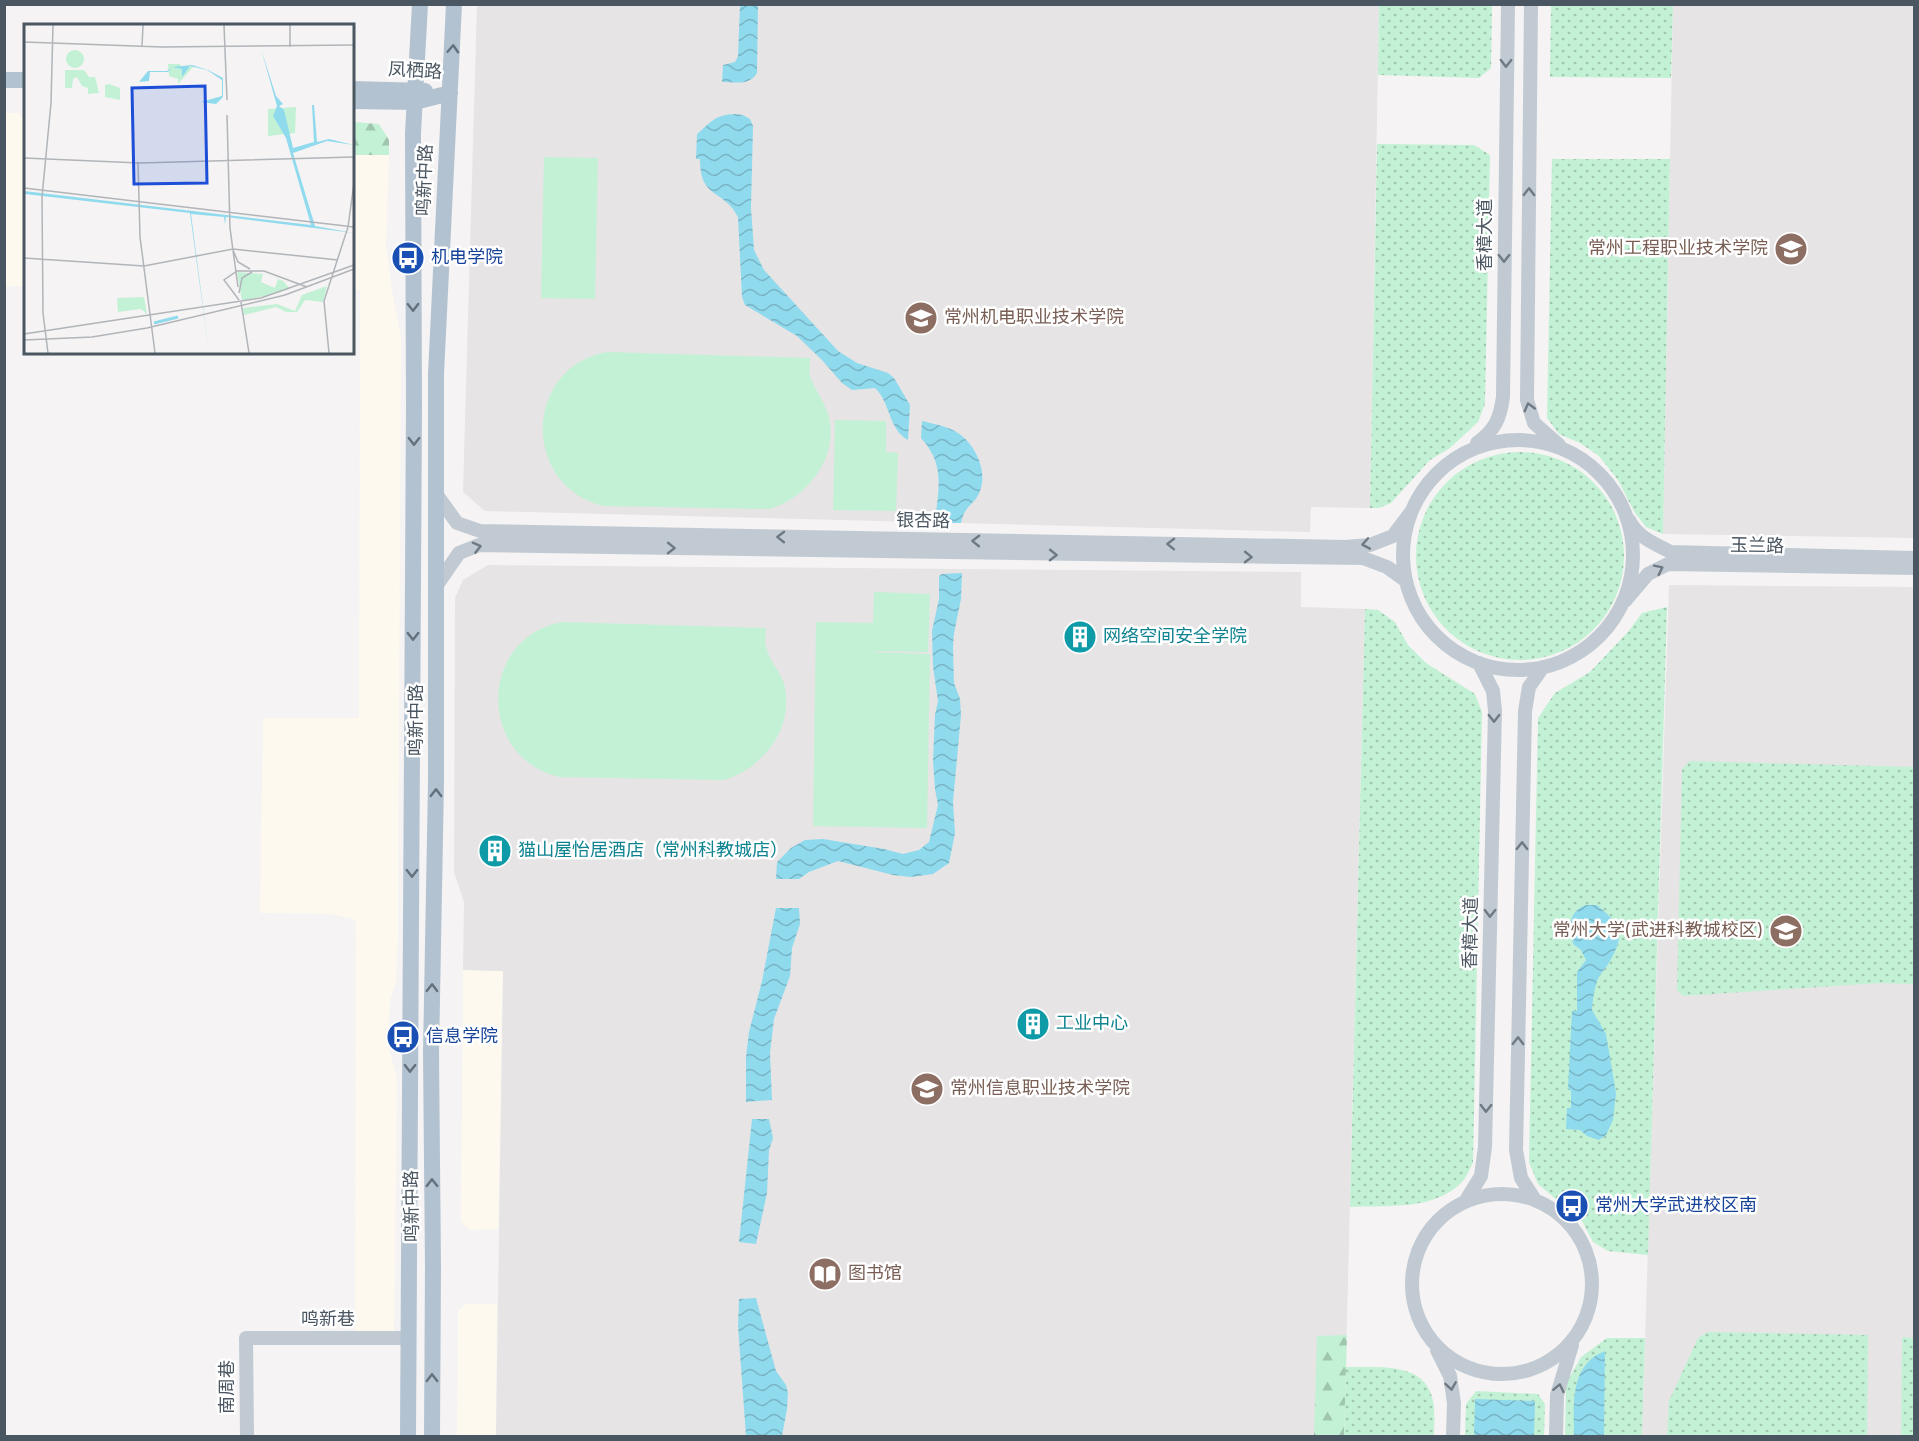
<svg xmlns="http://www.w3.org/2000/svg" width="1919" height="1441" font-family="Overpass,'Noto Sans SC',sans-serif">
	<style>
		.commercial { fill: #fdf9ef }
		.education { fill: #e6e4e5 }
		.green { fill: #c3f1d5 }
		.forest { fill: url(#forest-firs) }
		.park { fill: url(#park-dots) }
		.water { fill: url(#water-waves) }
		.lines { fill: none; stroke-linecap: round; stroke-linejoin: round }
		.minor { stroke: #c1cad2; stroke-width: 14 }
		.major { stroke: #b3c2d1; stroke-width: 16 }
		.oneway { stroke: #64717d }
		.oneway2 { stroke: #6e7983 }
		.labels { text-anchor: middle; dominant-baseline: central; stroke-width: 5; stroke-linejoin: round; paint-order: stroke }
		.street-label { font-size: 18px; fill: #4a5661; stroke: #fff }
		.education-label { font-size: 18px; fill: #785e54; stroke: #fff; text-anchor: start }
		.transit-label { font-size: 18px; fill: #164399; stroke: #fff; text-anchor: start }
		.culture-label { font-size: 18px; fill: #0d838f; stroke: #fff; text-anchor: start }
		.inset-river { fill: none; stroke: #90daee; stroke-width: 3 }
		.inset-road { fill: none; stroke: #b1b4b9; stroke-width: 1.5 }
		.view { fill: #1d4ed8; fill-opacity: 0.15; stroke: #1d4ed8; stroke-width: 3 }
		.inset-edge { fill: none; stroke: #4a5661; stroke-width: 3 }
	</style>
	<defs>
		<pattern id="forest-firs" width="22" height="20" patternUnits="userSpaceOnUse" patternTransform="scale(1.5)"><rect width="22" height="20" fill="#c3f1d5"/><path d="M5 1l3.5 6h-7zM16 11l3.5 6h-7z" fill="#a0c6b0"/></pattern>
		<pattern id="park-dots" width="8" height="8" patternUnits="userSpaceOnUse" patternTransform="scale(1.5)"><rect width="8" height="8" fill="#c3f1d5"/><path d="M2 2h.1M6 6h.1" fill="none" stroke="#a0c6b0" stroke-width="1.8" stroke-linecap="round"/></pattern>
		<pattern id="water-waves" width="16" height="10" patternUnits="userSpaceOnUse" patternTransform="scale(1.5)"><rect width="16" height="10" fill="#90daee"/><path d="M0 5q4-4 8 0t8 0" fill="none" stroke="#78b4c4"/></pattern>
	</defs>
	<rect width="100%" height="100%" fill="#f5f3f3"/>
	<path class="commercial" d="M5 113H19L25 121V286H5Z
		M353 155H389L386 245 392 290 401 338 398 931 396 982 390 1000 388 1044 397 1078 394 1332 355 1331 356 920 332 914 260 913 263 718H359L360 290 353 289Z
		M463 970 503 971 498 1229 470 1230 461 1221Z
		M466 1304H497L496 1436H457L458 1311Z"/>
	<path class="education" d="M477 5H1379L1370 508 1311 507 1310 532 485 511 463 492Z
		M1673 5H1914V538L1663 534Z
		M488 565 1301 572V607L1365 609 1344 1436H496L503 971 463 970 464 902 454 872 455 598 463 580Z
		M1669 585 1914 587V1436H1642Z"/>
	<path class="green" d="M544 157 598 158 595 299 541 298Z
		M607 352 810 358C810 363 809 371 810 376 814 389 824 400 828 414 840 456 808 498 769 509L604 506C521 487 523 367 607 352Z
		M835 420 886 421V452L898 453 896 511 833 510Z
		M874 592 930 594 928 652 874 651 873 652 930 654 927 828 813 826 816 622 873 623Z
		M562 622 766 628C766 634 764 642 766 647 769 660 780 671 784 684 795 727 764 768 724 780L559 777C477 757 478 638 562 622Z"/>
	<path class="forest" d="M353 122 379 124 389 140V155H353Z
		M1347 1335 1344 1436H1314L1317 1336Z"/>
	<path class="park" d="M1379 5H1492L1491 68 1479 78 1378 75Z
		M1551 5H1673L1671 78 1550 77Z
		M1377 144 1474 145 1490 155 1485 404 1478 422 1450 448 1430 460 1391 503 1379 508H1370Z
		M1552 159H1670L1663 534 1646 527 1635 513 1618 480 1599 456 1580 443 1559 434 1547 418Z
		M1416 556a104 104 0 1 1 208 0a104 104 0 1 1-208 0Z
		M1667 607 1648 1255 1608 1251 1593 1242 1582 1221 1538 1184 1529 1162 1538 718 1555 693 1590 672 1628 632 1642 613Z
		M1365 609 1378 610 1395 622 1408 645 1426 663 1475 694 1482 712 1473 1162C1470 1168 1467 1177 1462 1182 1434 1211 1387 1205 1350 1207Z
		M1690 761 1914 767V984L1880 983 1683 996 1677 990 1682 769Z
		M1708 1332 1868 1335 1867 1436H1667L1669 1401 1698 1338Z
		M1902 1337 1914 1338V1436H1901Z
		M1607 1338H1645L1642 1436H1565L1566 1384 1581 1357Z
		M1346 1367C1373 1368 1420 1361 1431 1394 1436 1407 1434 1423 1434 1436H1344Z
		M1476 1391 1538 1394 1545 1404 1544 1436H1465L1466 1404Z"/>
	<path class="water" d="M740 5H758L757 73C749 86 736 82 722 82L723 65 735 62 738 56Z
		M735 114 743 115 750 119 753 126 751 208 754 250 764 270 838 351 857 363 888 373 894 378 910 405 908 440C888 429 891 403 875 388L852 390 842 383 822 360 797 336 745 305 742 297 738 217C723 188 700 200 700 159H696L697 134C712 121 715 115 735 114Z
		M922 421C934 424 947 426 958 433 975 444 988 471 980 491 975 505 965 504 961 523H935C938 489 946 465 921 438Z
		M962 573 961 599 954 633 953 647 954 683 960 699 961 715 953 802 955 833 949 863 933 874 911 877 893 875 838 861 809 872 799 879H776L777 862 791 848 805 840 823 839 884 849 903 854 919 850 929 842 938 805 935 789 933 761 935 715 938 701 933 667 932 631 939 599V576L942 574Z
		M1586 905H1597C1621 925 1626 932 1610 961 1607 967 1602 971 1599 977 1594 987 1593 999 1592 1010L1606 1034 1616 1093 1613 1120 1606 1135 1599 1140 1587 1136 1580 1130 1566 1129 1567 1108H1571V1090L1568 1089 1572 1011H1577V972L1586 960 1581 950 1573 944C1570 927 1567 912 1586 905Z
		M776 908H799L800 924 792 948 790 976 774 1019 770 1053 772 1100 746 1102V1057L749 1032 762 981Z
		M752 1119H769L773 1138 769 1150 767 1193 756 1244 739 1242Z
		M756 1298 776 1371 786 1385 788 1393 787 1409 782 1436H746L738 1326 739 1299Z
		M1605 1351 1604 1436H1574C1574 1405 1569 1365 1605 1351Z
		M1475 1399 1535 1401 1534 1436H1474Z"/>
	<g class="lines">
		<path class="minor" d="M1531 4 1527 400 1534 423 1559 445
			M1403 555a115 115 0 1 1 230 0a115 115 0 1 1-230 0Z
			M1477 443C1495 430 1500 419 1503 397L1508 4
			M437 495 457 523 480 531 1345 547 1370 545 1393 536 1411 512
			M1629 520C1637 537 1655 544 1671 552L1914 558
			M437 585 459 553 479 545 1363 558 1387 567 1405 580
			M1625 601 1648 574 1668 564 1914 568
			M1412 1284a90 90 0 1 1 180 0a90 90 0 1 1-180 0Z
			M1535 1200 1521 1178 1516 1150 1525 711 1529 687 1543 667
			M1465 1202 1481 1176 1485 1147 1495 711 1493 691 1479 663
			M1437 1350 1450 1376 1454 1403 1453 1436
			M247 1436 246 1338H409
			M1556 1436 1557 1395 1572 1345"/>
		<path class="major" d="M4 80H26
			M352 89 425 91
			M352 101 415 102 450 93
			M408 1436 414 406 413 133 420 4
			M432 1436 433 1268 431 1053 436 782V374L454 4"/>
	</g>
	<defs><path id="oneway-chevron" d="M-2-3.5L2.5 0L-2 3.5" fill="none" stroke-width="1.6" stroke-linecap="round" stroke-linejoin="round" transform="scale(1.5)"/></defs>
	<g class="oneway">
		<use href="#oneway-chevron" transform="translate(453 49) rotate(-87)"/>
		<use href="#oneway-chevron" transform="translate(413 307) rotate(89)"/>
		<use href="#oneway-chevron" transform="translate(414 441) rotate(90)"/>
		<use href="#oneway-chevron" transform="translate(413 636) rotate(90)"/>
		<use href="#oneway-chevron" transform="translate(436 793) rotate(-89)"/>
		<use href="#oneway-chevron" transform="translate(412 873) rotate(90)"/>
		<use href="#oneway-chevron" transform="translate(432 988) rotate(-89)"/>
		<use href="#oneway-chevron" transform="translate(410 1068) rotate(91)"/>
		<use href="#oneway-chevron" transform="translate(432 1183) rotate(-91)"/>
		<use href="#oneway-chevron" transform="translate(432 1378) rotate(-90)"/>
	</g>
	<g class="oneway2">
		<use href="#oneway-chevron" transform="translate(1506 63) rotate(91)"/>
		<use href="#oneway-chevron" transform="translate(1529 192) rotate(-89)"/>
		<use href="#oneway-chevron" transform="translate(1504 258) rotate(90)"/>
		<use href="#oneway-chevron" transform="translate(1529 407) rotate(-105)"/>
		<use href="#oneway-chevron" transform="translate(781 537) rotate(-179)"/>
		<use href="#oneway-chevron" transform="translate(976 541) rotate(-179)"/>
		<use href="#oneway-chevron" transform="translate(1171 544) rotate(-179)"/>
		<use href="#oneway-chevron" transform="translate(1366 544) rotate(170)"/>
		<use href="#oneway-chevron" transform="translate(477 547) rotate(-14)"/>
		<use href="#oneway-chevron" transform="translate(671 548) rotate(1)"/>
		<use href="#oneway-chevron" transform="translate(1053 555) rotate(1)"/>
		<use href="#oneway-chevron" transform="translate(1248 557) rotate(1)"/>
		<use href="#oneway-chevron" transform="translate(1659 569) rotate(-26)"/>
		<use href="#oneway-chevron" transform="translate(1494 718) rotate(90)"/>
		<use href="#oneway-chevron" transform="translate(1522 846) rotate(-89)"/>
		<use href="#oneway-chevron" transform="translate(1490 913) rotate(91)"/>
		<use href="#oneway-chevron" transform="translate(1518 1041) rotate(-89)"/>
		<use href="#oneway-chevron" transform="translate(1486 1108) rotate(91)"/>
		<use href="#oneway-chevron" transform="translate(1451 1386) rotate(81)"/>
		<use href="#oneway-chevron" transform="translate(1559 1388) rotate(-78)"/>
	</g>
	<defs>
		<g id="university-disc" transform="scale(1.725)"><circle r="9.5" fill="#8d6e63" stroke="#fff"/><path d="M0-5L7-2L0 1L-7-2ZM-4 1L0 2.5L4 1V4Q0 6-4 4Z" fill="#fff"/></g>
		<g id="bus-disc" transform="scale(1.725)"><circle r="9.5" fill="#1a4fb4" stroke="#fff"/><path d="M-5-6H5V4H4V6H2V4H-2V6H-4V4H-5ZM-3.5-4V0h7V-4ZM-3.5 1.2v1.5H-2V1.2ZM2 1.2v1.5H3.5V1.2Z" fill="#fff"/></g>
		<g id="building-disc" transform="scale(1.725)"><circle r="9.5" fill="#0f9aa8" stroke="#fff"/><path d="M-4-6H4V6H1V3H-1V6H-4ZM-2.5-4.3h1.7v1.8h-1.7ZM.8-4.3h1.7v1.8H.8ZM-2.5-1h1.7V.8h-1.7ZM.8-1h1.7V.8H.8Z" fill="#fff"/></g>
		<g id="library-disc" transform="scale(1.725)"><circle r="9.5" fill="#8d6e63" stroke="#fff"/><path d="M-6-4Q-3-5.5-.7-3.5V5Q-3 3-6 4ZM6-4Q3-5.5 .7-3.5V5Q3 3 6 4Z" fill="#fff"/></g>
	</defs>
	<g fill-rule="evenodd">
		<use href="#university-disc" x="1791" y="249"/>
		<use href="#bus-disc" x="408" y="258"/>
		<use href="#university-disc" x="921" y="318"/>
		<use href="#building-disc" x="1080" y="637"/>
		<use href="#building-disc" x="495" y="851"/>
		<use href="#university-disc" x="1786" y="931"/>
		<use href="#building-disc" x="1033" y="1024"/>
		<use href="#bus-disc" x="403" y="1037"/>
		<use href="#university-disc" x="927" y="1089"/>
		<use href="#bus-disc" x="1572" y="1206"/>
		<use href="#library-disc" x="825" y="1274"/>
	</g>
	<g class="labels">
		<g class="street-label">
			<text transform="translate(415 72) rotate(3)">凤栖路</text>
			<text transform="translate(426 180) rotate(-88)">鸣新中路</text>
			<text transform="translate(1486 235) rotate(-90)">香樟大道</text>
			<text transform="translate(923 522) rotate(1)">银杏路</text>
			<text transform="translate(1757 547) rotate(1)">玉兰路</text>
			<text transform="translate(417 720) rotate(-90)">鸣新中路</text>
			<text transform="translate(1472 933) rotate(-89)">香樟大道</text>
			<text transform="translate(413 1206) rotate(-91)">鸣新中路</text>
			<text x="328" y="1320">鸣新巷</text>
			<text transform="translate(228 1387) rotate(-90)">南周巷</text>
		</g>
		<g class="education-label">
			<text x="1768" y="249" text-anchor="end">常州工程职业技术学院</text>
			<text x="944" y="318">常州机电职业技术学院</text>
			<text x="1763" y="931" text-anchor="end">常州大学(武进科教城校区)</text>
			<text x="950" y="1089">常州信息职业技术学院</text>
			<text x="848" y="1274">图书馆</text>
		</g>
		<g class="transit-label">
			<text x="431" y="258">机电学院</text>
			<text x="426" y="1037">信息学院</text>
			<text x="1595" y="1206">常州大学武进校区南</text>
		</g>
		<g class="culture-label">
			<text x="1103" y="637">网络空间安全学院</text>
			<text x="518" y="851">猫山屋怡居酒店（常州科教城店）</text>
			<text x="1056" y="1024">工业中心</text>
		</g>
	</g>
	<g transform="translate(24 24)">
		<rect width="330" height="330" fill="#f5f3f3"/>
		<path d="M42 35a9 9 0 1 1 18 0a9 9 0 1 1-18 0ZM85 60 96 64V76L81 73V61Z" fill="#c3f1d5"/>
		<path d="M213 248 239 250 237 258 251 264 254 255 240 250 259 257 266 265 260 267V263L258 268 218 277ZM303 262 299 278 281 276 273 288H262L252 283 220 291 219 284 253 280 271 287 278 271Z" fill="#c3f1d5"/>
		<path d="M144 40H156L158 44 170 42 154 60V55L145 52ZM41 46H60L65 53H71L75 69 64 70V64L58 62 53 53 49 55 48 64H41ZM272 83 271 109 244 112V85ZM120 273 123 290 117 285 94 288 93 274Z" fill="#c3f1d5"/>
		<path d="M237 25 252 72 259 80 255 82 260 86 269 124 290 118 288 81H290L293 118 305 115 330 121 303 117 269 129 291 202 330 209 202 193 201 200 200 193 167 190 185 329 166 189 1 170 0 167 287 201 262 114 249 92 253 82ZM168 41 184 46 199 54V73L192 80 177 78 198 72V56L183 46 166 42 158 53V45L148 43 144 48H126L125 57 115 58 124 47H143L148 43Z" fill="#90daee"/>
		<path class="inset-river" d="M130 299 154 293"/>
		<path class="inset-road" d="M200 1 203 76M0 18 138 23 330 21M118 23 119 1M266 23V1M203 91 206 204 214 263M0 134 116 139 330 133M114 138 116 213 131 329M0 164 330 203M209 226 214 238 226 245M0 234 120 242 209 225 314 236M215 269 218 254 228 248M215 276 200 256 213 247H240L283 263M217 278 225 329M0 310 237 274 330 241M0 316 68 313 123 304 261 271 330 245M24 329 19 289 18 173 27 79 29 1M305 329 300 277 324 203 330 159"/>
		<path class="view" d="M181 62 183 159 110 160 108 64Z"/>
		<rect width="330" height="330" class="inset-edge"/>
	</g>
	<rect width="1919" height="1441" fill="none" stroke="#4a5661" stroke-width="12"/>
</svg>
